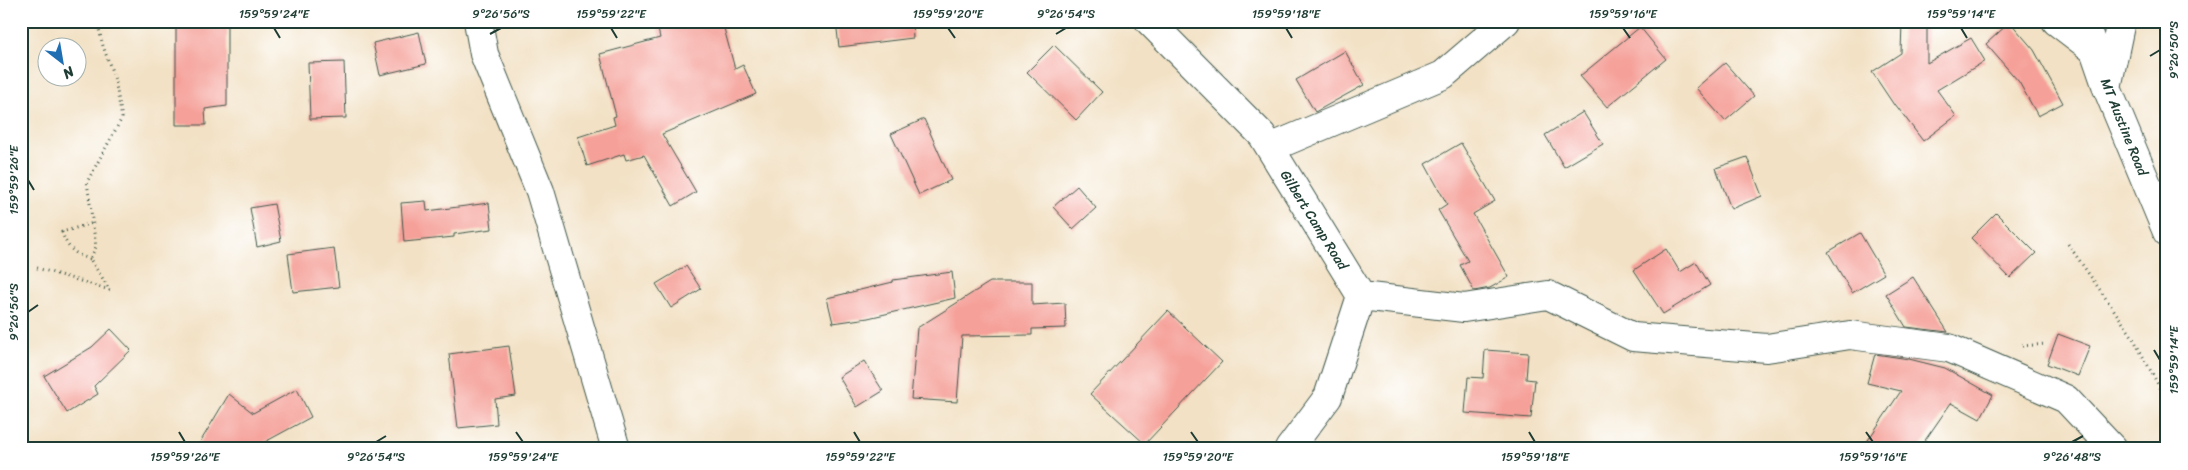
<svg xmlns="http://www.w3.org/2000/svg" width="2188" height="470" font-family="Sriracha,sans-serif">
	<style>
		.building { fill: #f5a19a }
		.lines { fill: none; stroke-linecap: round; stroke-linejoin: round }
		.minor-casing { stroke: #3f564a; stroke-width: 30 }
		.tertiary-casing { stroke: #3f564a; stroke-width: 30 }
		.path { stroke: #3f564a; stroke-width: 3; stroke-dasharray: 1 4; stroke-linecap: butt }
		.minor { stroke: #fff; stroke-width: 28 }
		.tertiary { stroke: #fff; stroke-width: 28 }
		.ticks { fill: none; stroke: #1f3d34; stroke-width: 2 }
		.labels { text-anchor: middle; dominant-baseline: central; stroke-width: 4; stroke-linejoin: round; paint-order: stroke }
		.street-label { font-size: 14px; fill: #1f3d34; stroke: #fff }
		.neatline { fill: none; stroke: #1f3d34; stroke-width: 2 }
		.ticks-label { font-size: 12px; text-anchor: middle; fill: #1f3d34 }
	</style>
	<rect width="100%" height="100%" fill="#fff"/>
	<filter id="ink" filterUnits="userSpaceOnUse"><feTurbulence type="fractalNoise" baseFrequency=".02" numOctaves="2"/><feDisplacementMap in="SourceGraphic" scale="10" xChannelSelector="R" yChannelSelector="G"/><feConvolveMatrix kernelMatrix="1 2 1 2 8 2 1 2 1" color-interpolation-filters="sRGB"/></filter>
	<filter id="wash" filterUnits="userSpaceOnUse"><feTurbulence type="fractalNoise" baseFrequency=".0096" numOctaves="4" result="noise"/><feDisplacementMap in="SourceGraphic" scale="20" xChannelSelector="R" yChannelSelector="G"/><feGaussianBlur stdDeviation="1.12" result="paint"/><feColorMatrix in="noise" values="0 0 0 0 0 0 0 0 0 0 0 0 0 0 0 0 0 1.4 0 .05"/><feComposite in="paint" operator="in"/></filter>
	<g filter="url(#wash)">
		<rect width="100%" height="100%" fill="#f2e1c4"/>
		<g id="blocks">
			<path class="building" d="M176 21H227V106L205 109 206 125H176Z
				M672 21H722L735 69 743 65 756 94 662 134 696 192 673 206 644 155 626 160 624 154 587 166 578 137 615 125 613 117 616 116 600 54 660 38 657 25Z
				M836 21H912L913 38 839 47Z
				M1902 21H1927V63L1971 38 1985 61 1937 90 1956 116 1923 141 1895 104 1894 105 1872 72 1901 53Z
				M2010 22 2034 50 2063 103 2038 116 2019 82 1986 44Z
				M1640 27 1666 59 1607 107 1580 76Z
				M419 32 426 64 380 75 373 43Z
				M1054 45 1102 92 1076 120 1027 72Z
				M1345 51 1364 85 1315 112 1296 80Z
				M344 62 346 118 310 119 308 63Z
				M1725 63 1754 96 1725 121 1696 88Z
				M1583 112 1603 144 1564 167 1545 135Z
				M924 119 951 180 919 195 891 134Z
				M1461 143 1495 201 1473 214 1509 277 1490 288 1474 291 1460 265 1468 261 1438 210 1447 204 1425 164Z
				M1747 157 1762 196 1731 209 1716 168Z
				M1077 186 1096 208 1073 229 1053 207Z
				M426 201 427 211 489 203 492 229 454 234V237L404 242 401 203Z
				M274 204 281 241 257 247 250 208Z
				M1996 213 2036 253 2010 278 1971 238Z
				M1860 233 1884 274 1852 293 1828 252Z
				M334 248 339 287 293 292 288 254Z
				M1666 249 1680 272 1696 262 1710 285 1663 314 1634 270Z
				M686 266 701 289 671 308 656 284Z
				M952 272 955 298 868 318 833 323 827 298 893 282V280Z
				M1913 277 1948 332 1906 327 1886 294Z
				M990 282H1032V305L1065 303 1066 328 1032 329V335L962 336 957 402 911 399 917 328Z
				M1168 311 1222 362 1145 444 1090 394Z
				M111 329 131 350 94 386 98 394 67 413 44 376 92 347Z
				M2058 334 2090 346 2078 376 2047 364Z
				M509 346 516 396 495 399 497 424 458 428 449 354Z
				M1485 350 1528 353 1526 379 1535 380 1531 418 1465 413 1468 377 1483 378Z
				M1875 354 1909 359 1945 368 1993 395 1980 419 1951 403 1919 449H1862L1901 391 1867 383Z
				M864 361 883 391 857 407 839 377Z
				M297 389 311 417 252 449H196L229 394 253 413Z"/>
		</g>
	</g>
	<g filter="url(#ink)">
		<use href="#blocks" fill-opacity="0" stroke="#3f564a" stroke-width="1"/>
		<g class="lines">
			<g class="minor-casing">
				<path id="minor" d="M478 21 484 54 540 191 616 449
					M1149 21 1262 135 1361 296 1328 397 1289 449
					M2056 21 2094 50
					M2107 88 2121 21
					M1270 148 1443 75 1506 21
					M1361 296 1464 308 1548 295 1633 337 1767 348 1850 335 1949 348 2066 399 2113 449"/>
			</g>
			<g class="tertiary-casing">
				<path id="tertiary" d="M2084 21 2107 88 2167 232"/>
			</g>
			<path class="path" d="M2068 244 2132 336 2167 401
				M90 259C74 254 67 248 62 232L93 223
				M37 268 110 290 90 259 96 247 87 182 122 118 115 80 103 46 97 21
				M2022 346 2046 344"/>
			<use href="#minor" class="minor"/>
			<use href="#tertiary" class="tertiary"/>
		</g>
	</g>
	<path class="ticks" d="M274 28 280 38M611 28 617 38M948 28 955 38M1286 28 1292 38M1623 28 1630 38M1961 28 1967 38M490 34 501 28M1056 34 1066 28M2150 56 2160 50M28 180 34 190M28 312 38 305M2154 350 2160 360M179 432 185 442M516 432 523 442M854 432 860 442M1191 432 1198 442M1529 432 1535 442M1866 432 1873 442M376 442 386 436M2072 442 2083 436"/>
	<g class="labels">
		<g class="street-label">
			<text transform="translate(2124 127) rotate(68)">MT Austine Road</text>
			<text transform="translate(1314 220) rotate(58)">Gilbert Camp Road</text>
		</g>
	</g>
	<rect width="2188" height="470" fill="none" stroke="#fff" stroke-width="55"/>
	<g transform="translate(62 62) rotate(149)"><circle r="24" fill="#ffffff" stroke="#a5b1ae"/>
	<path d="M0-4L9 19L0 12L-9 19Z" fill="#1f6fb2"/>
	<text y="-8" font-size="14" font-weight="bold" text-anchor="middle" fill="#1f3d34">N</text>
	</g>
	<rect x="28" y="28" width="2132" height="414" class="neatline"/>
	<g class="ticks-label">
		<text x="274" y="18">159°59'24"E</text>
		<text x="501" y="18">9°26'56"S</text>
		<text x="611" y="18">159°59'22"E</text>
		<text x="948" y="18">159°59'20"E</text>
		<text x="1066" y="18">9°26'54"S</text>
		<text x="1286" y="18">159°59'18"E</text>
		<text x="1623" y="18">159°59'16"E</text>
		<text x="1961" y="18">159°59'14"E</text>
		<text transform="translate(2174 50) rotate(-90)" y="4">9°26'50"S</text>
		<text transform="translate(14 180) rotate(-90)" y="4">159°59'26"E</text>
		<text transform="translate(14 312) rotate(-90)" y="4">9°26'56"S</text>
		<text transform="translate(2174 360) rotate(-90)" y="4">159°59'14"E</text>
		<text x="185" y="461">159°59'26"E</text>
		<text x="376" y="461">9°26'54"S</text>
		<text x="523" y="461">159°59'24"E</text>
		<text x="860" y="461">159°59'22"E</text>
		<text x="1198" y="461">159°59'20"E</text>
		<text x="1535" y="461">159°59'18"E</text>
		<text x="1873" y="461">159°59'16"E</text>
		<text x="2072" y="461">9°26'48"S</text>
	</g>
</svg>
